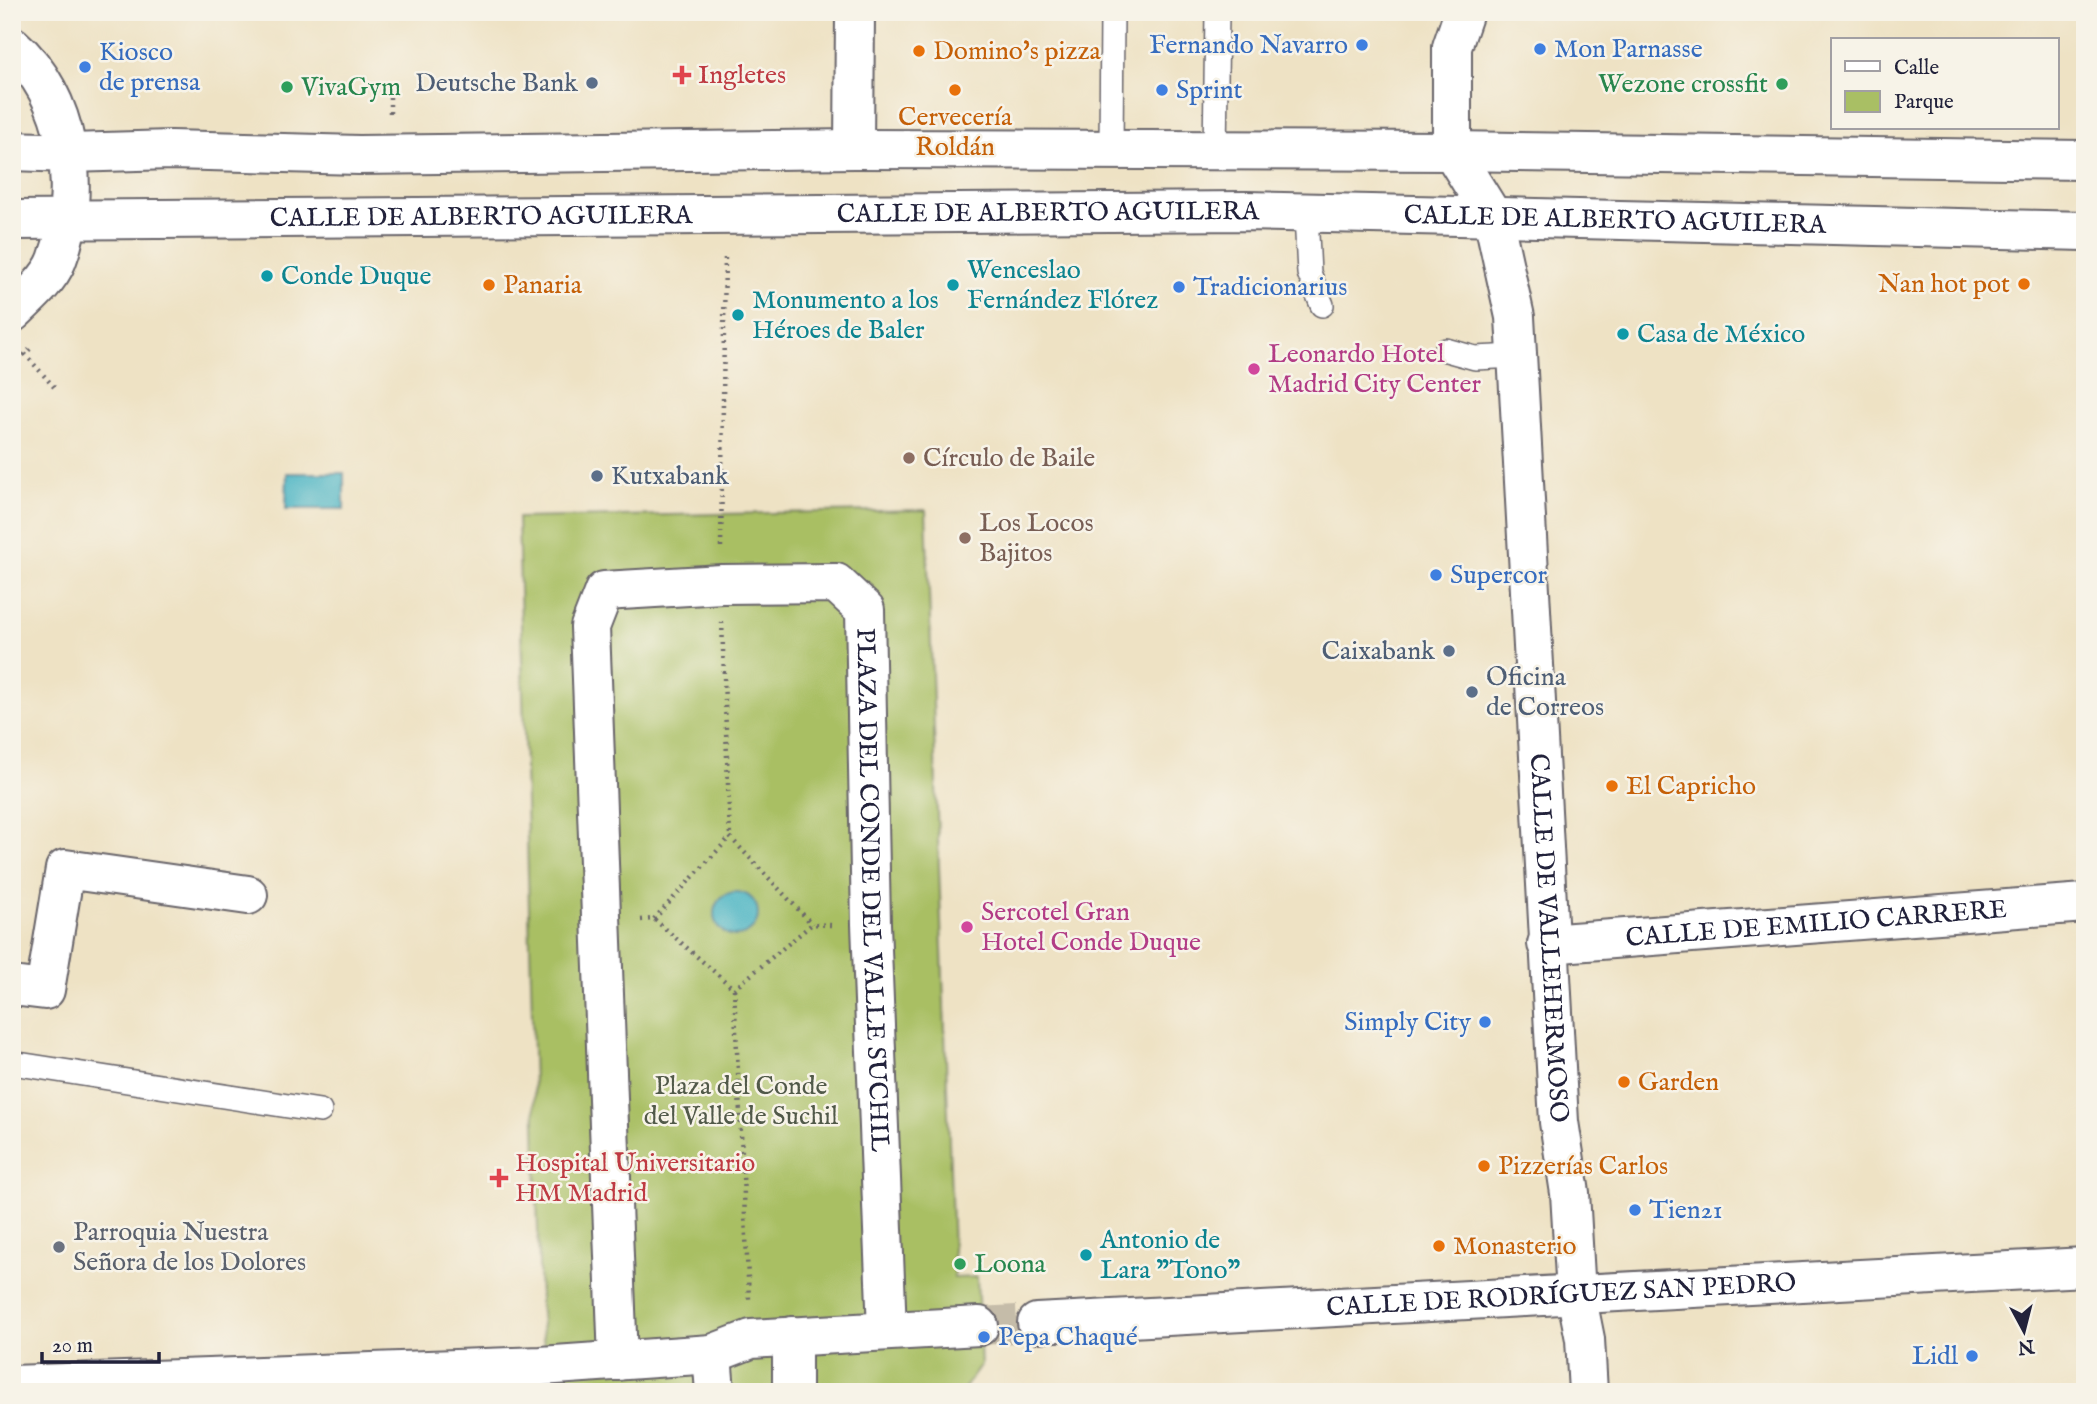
<svg xmlns="http://www.w3.org/2000/svg" width="2097" height="1404" font-family="'IM FELL English',serif">
	<style>
		.green { fill: #a9bf64; stroke: #667050; stroke-width: 2 }
		.water { fill: #47b3c3; stroke: #346a7f; stroke-width: 2 }
		.lines { fill: none; stroke-linecap: round; stroke-linejoin: round }
		.street-tunnel { stroke: #c5bca9; stroke-width: 38; stroke-dasharray: 38 19; stroke-linecap: butt }
		.lane-casing { stroke: #69656b; stroke-width: 26 }
		.street-casing { stroke: #69656b; stroke-width: 42 }
		.secondary-casing { stroke: #69656b; stroke-width: 42 }
		.primary-casing { stroke: #69656b; stroke-width: 42 }
		.path { stroke: #69656b; stroke-width: 4.5; stroke-dasharray: 2 5; stroke-linecap: butt }
		.lane { stroke: #fff; stroke-width: 23 }
		.street { stroke: #fff; stroke-width: 38 }
		.secondary { stroke: #fff; stroke-width: 38 }
		.primary { stroke: #fff; stroke-width: 38 }
		.shop-dot { fill: #3f7fe0; stroke: #f7f3e8; stroke-width: 2.5 }
		.food-dot { fill: #e8710a; stroke: #f7f3e8; stroke-width: 2.5 }
		.health-dot { fill: #e0444e; stroke: #f7f3e8; stroke-width: 2.5 }
		.service-dot { fill: #5c6f8a; stroke: #f7f3e8; stroke-width: 2.5 }
		.leisure-dot { fill: #2e9e5b; stroke: #f7f3e8; stroke-width: 2.5 }
		.culture-dot { fill: #0f9aa8; stroke: #f7f3e8; stroke-width: 2.5 }
		.hotel-dot { fill: #d1479c; stroke: #f7f3e8; stroke-width: 2.5 }
		.education-dot { fill: #8d6e63; stroke: #f7f3e8; stroke-width: 2.5 }
		.worship-dot { fill: #6b7280; stroke: #f7f3e8; stroke-width: 2.5 }
		.labels { text-anchor: middle; dominant-baseline: central; stroke-width: 5; stroke-linejoin: round; paint-order: stroke }
		.shop-label { font-size: 26px; fill: #366cbe; stroke: #f7f3e8; text-anchor: start }
		.food-label { font-size: 26px; fill: #c56008; stroke: #f7f3e8; text-anchor: start }
		.health-label { font-size: 26px; fill: #be3a42; stroke: #f7f3e8; text-anchor: start }
		.service-label { font-size: 26px; fill: #4e5e75; stroke: #f7f3e8; text-anchor: end }
		.leisure-label { font-size: 26px; fill: #27864d; stroke: #f7f3e8; text-anchor: start }
		.street-label { font-size: 26px; fill: #22223b; stroke: #f7f3e8 }
		.culture-label { font-size: 26px; fill: #0d838f; stroke: #f7f3e8; text-anchor: start }
		.hotel-label { font-size: 26px; fill: #b23c85; stroke: #f7f3e8; text-anchor: start }
		.education-label { font-size: 26px; fill: #785e54; stroke: #f7f3e8; text-anchor: start }
		.park-label { font-size: 26px; fill: #515949; stroke: #f7f3e8 }
		.worship-label { font-size: 26px; fill: #5b616d; stroke: #f7f3e8; text-anchor: start }
	</style>
	<rect width="100%" height="100%" fill="#f7f3e8"/>
	<filter id="ink" filterUnits="userSpaceOnUse"><feTurbulence type="fractalNoise" baseFrequency=".0143" numOctaves="2"/><feDisplacementMap in="SourceGraphic" scale="14" xChannelSelector="R" yChannelSelector="G"/><feConvolveMatrix kernelMatrix="1 2 1 2 8 2 1 2 1" color-interpolation-filters="sRGB"/></filter>
	<filter id="wash" filterUnits="userSpaceOnUse"><feTurbulence type="fractalNoise" baseFrequency=".00686" numOctaves="4" result="noise"/><feDisplacementMap in="SourceGraphic" scale="28" xChannelSelector="R" yChannelSelector="G"/><feGaussianBlur stdDeviation="1.57" result="paint"/><feColorMatrix in="noise" values="0 0 0 0 0 0 0 0 0 0 0 0 0 0 0 0 0 1.4 0 .05"/><feComposite in="paint" operator="in"/></filter>
	<g filter="url(#wash)">
		<rect width="100%" height="100%" fill="#eee2c4"/>
		<path class="green" d="M926 510 954 1278 977 1277 981 1365 962 1392H548L540 1302 518 518Z"/>
		<path class="water" d="M287 473H344V509H286Z
			M714 914a22 22 0 1 1 44 0a22 22 0 1 1-44 0Z"/>
	</g>
	<g filter="url(#ink)">
		<g class="lines">
			<path class="street-tunnel" d="M979 1326 1037 1323"/>
			<g class="lane-casing">
				<path id="lane" d="M1111 152 1112 12
					M1215 152 1217 12
					M1306 215 1309 273 1322 305
					M1446 350 1475 358 1517 356
					M12 1063 320 1111"/>
			</g>
			<g class="street-casing">
				<g id="street">
					<path d="M854 149 855 12"/>
					<path d="M1452 151V47L1464 12"/>
					<path id="s1" d="M1547 944 2085 903"/>
					<path d="M12 986 45 990 65 869 248 895"/>
					<path id="s2" d="M1037 1323 2085 1267"/>
					<path d="M792 1336V1392"/>
					<path d="M712 1354 715 1392"/>
					<path id="s3" d="M618 1361 590 627 604 591 722 584 836 583 865 610 871 924 887 1331"/>
					<path d="M12 1385 541 1366 712 1354 751 1339 979 1326"/>
				</g>
			</g>
			<g class="secondary-casing">
				<g id="secondary">
					<path id="s4" d="M1452 151 1493 217 1515 317 1559 1122 1570 1193 1576 1294 1585 1339 1588 1392"/>
				</g>
			</g>
			<g class="primary-casing">
				<g id="primary">
					<path d="M12 46C70 96 83 190 57 260 50 279 27 299 12 313"/>
					<path d="M12 151 70 153 171 150 359 155 854 149 1452 151 2085 160"/>
					<path id="s5" d="M12 220 1246 211 2085 231"/>
				</g>
			</g>
			<path class="path" d="M390 113V93
				M30 349 25 354 54 387
				M721 547 725 255
				M722 622 730 837
				M654 919 730 837 812 924
				M641 920 654 919 734 989 812 924 831 925
				M734 989 749 1299"/>
			<use href="#lane" class="lane"/>
			<use href="#street" class="street"/>
			<use href="#secondary" class="secondary"/>
			<use href="#primary" class="primary"/>
		</g>
	</g>
	<g class="shop-dot">
		<circle cx="1362" cy="45" r="7"/>
		<circle cx="1540" cy="49" r="7"/>
		<circle cx="85" cy="67" r="7"/>
		<circle cx="1162" cy="90" r="7"/>
		<circle cx="1179" cy="287" r="7"/>
		<circle cx="1436" cy="575" r="7"/>
		<circle cx="1485" cy="1022" r="7"/>
		<circle cx="1635" cy="1210" r="7"/>
		<circle cx="984" cy="1337" r="7"/>
		<circle cx="1972" cy="1356" r="7"/>
	</g>
	<g class="food-dot">
		<circle cx="919" cy="51" r="7"/>
		<circle cx="955" cy="90" r="7"/>
		<circle cx="2024" cy="284" r="7"/>
		<circle cx="489" cy="285" r="7"/>
		<circle cx="1612" cy="786" r="7"/>
		<circle cx="1624" cy="1082" r="7"/>
		<circle cx="1484" cy="1166" r="7"/>
		<circle cx="1439" cy="1246" r="7"/>
	</g>
	<g class="health-dot">
		<path d="M678.5 64.5h7v7h7v7h-7v7h-7v-7h-7v-7h7z"/>
		<path d="M495.5 1167.5h7v7h7v7h-7v7h-7v-7h-7v-7h7z"/>
	</g>
	<g class="service-dot">
		<circle cx="592" cy="83" r="7"/>
		<circle cx="597" cy="476" r="7"/>
		<circle cx="1449" cy="651" r="7"/>
		<circle cx="1472" cy="692" r="7"/>
	</g>
	<g class="leisure-dot">
		<circle cx="1782" cy="84" r="7"/>
		<circle cx="287" cy="87" r="7"/>
		<circle cx="960" cy="1264" r="7"/>
	</g>
	<g class="culture-dot">
		<circle cx="267" cy="276" r="7"/>
		<circle cx="953" cy="285" r="7"/>
		<circle cx="738" cy="315" r="7"/>
		<circle cx="1623" cy="334" r="7"/>
		<circle cx="1086" cy="1255" r="7"/>
	</g>
	<g class="hotel-dot">
		<circle cx="1254" cy="369" r="7"/>
		<circle cx="967" cy="927" r="7"/>
	</g>
	<g class="education-dot">
		<circle cx="909" cy="458" r="7"/>
		<circle cx="965" cy="538" r="7"/>
	</g>
	<circle class="worship-dot" cx="59" cy="1247" r="7"/>
	<g class="labels">
		<g class="shop-label">
			<text x="1348" y="45" text-anchor="end">Fernando Navarro</text>
			<text x="1554" y="49">Mon Parnasse</text>
			<text x="99" y="52">Kiosco<tspan x="99" dy="30">de prensa</tspan></text>
			<text x="1176" y="90">Sprint</text>
			<text x="1193" y="287">Tradicionarius</text>
			<text x="1450" y="575">Supercor</text>
			<text x="1471" y="1022" text-anchor="end">Simply City</text>
			<text x="1649" y="1210">Tien21</text>
			<text x="998" y="1337">Pepa Chaqué</text>
			<text x="1958" y="1356" text-anchor="end">Lidl</text>
		</g>
		<g class="food-label">
			<text x="933" y="51">Domino's pizza</text>
			<text x="955" y="117" text-anchor="middle">Cervecería<tspan x="955" dy="30">Roldán</tspan></text>
			<text x="2010" y="284" text-anchor="end">Nan hot pot</text>
			<text x="503" y="285">Panaria</text>
			<text x="1626" y="786">El Capricho</text>
			<text x="1638" y="1082">Garden</text>
			<text x="1498" y="1166">Pizzerías Carlos</text>
			<text x="1453" y="1246">Monasterio</text>
		</g>
		<g class="health-label">
			<text x="698" y="75">Ingletes</text>
			<text x="515" y="1163">Hospital Universitario<tspan x="515" dy="30">HM Madrid</tspan></text>
		</g>
		<g class="service-label">
			<text x="578" y="83">Deutsche Bank</text>
			<text x="611" y="476" text-anchor="start">Kutxabank</text>
			<text x="1435" y="651">Caixabank</text>
			<text x="1486" y="677" text-anchor="start">Oficina<tspan x="1486" dy="30">de Correos</tspan></text>
		</g>
		<g class="leisure-label">
			<text x="1768" y="84" text-anchor="end">Wezone crossfit</text>
			<text x="301" y="87">VivaGym</text>
			<text x="974" y="1264">Loona</text>
		</g>
		<g class="street-label">
			<text stroke="none"><textPath href="#s5" startOffset="1036">CALLE DE ALBERTO AGUILERA</textPath></text>
			<text stroke="none"><textPath href="#s5" startOffset="469">CALLE DE ALBERTO AGUILERA</textPath></text>
			<text stroke="none"><textPath href="#s5" startOffset="1603">CALLE DE ALBERTO AGUILERA</textPath></text>
			<text stroke="none"><textPath href="#s3" startOffset="1325">PLAZA DEL CONDE DEL VALLE SUCHIL</textPath></text>
			<text stroke="none"><textPath href="#s1" startOffset="270">CALLE DE EMILIO CARRERE</textPath></text>
			<text stroke="none"><textPath href="#s4" startOffset="802">CALLE DE VALLEHERMOSO</textPath></text>
			<text stroke="none"><textPath href="#s2" startOffset="525">CALLE DE RODRÍGUEZ SAN PEDRO</textPath></text>
		</g>
		<g class="culture-label">
			<text x="967" y="270">Wenceslao<tspan x="967" dy="30">Fernández Flórez</tspan></text>
			<text x="281" y="276">Conde Duque</text>
			<text x="752" y="300">Monumento a los<tspan x="752" dy="30">Héroes de Baler</tspan></text>
			<text x="1637" y="334">Casa de México</text>
			<text x="1100" y="1240">Antonio de<tspan x="1100" dy="30">Lara "Tono"</tspan></text>
		</g>
		<g class="hotel-label">
			<text x="1268" y="354">Leonardo Hotel<tspan x="1268" dy="30">Madrid City Center</tspan></text>
			<text x="981" y="912">Sercotel Gran<tspan x="981" dy="30">Hotel Conde Duque</tspan></text>
		</g>
		<g class="education-label">
			<text x="923" y="458">Círculo de Baile</text>
			<text x="979" y="523">Los Locos<tspan x="979" dy="30">Bajitos</tspan></text>
		</g>
		<g class="park-label">
			<text x="741" y="1086">Plaza del Conde<tspan x="741" dy="30">del Valle de Suchil</tspan></text>
		</g>
		<g class="worship-label">
			<text x="73" y="1232">Parroquia Nuestra<tspan x="73" dy="30">Señora de los Dolores</tspan></text>
		</g>
	</g>
	<rect width="2097" height="1404" fill="none" stroke="#f7f3e8" stroke-width="42"/>
	<rect x="1831" y="38" width="228" height="91" fill="#f7f3e8" stroke="#a29fa3" stroke-width="2"/>
	<rect x="1845" y="61" width="35" height="10" fill="#ffffff" stroke="#a29fa3" stroke-width="2"/>
	<text x="1894" y="74" font-size="21" fill="#22223b">Calle</text>
	<rect x="1845" y="91" width="35" height="21" fill="#a9bf64" stroke="#a29fa3" stroke-width="2"/>
	<text x="1894" y="108" font-size="21" fill="#22223b">Parque</text>
	<g transform="translate(2024 1331) rotate(173)" stroke="#f7f3e8" stroke-width="5" paint-order="stroke">
	<path d="M0-5L12 26L0 18L-12 26Z" fill="#22223b"/>
	<text y="-10" font-size="19" font-weight="bold" text-anchor="middle" fill="#22223b">N</text>
	</g>
	<path d="M42 1352v10h117v-10" fill="none" stroke="#22223b" stroke-width="3.5"/>
	<text x="52" y="1352" font-size="21" fill="#22223b" stroke="#f7f3e8" stroke-width="5" paint-order="stroke">20 m</text>
</svg>
